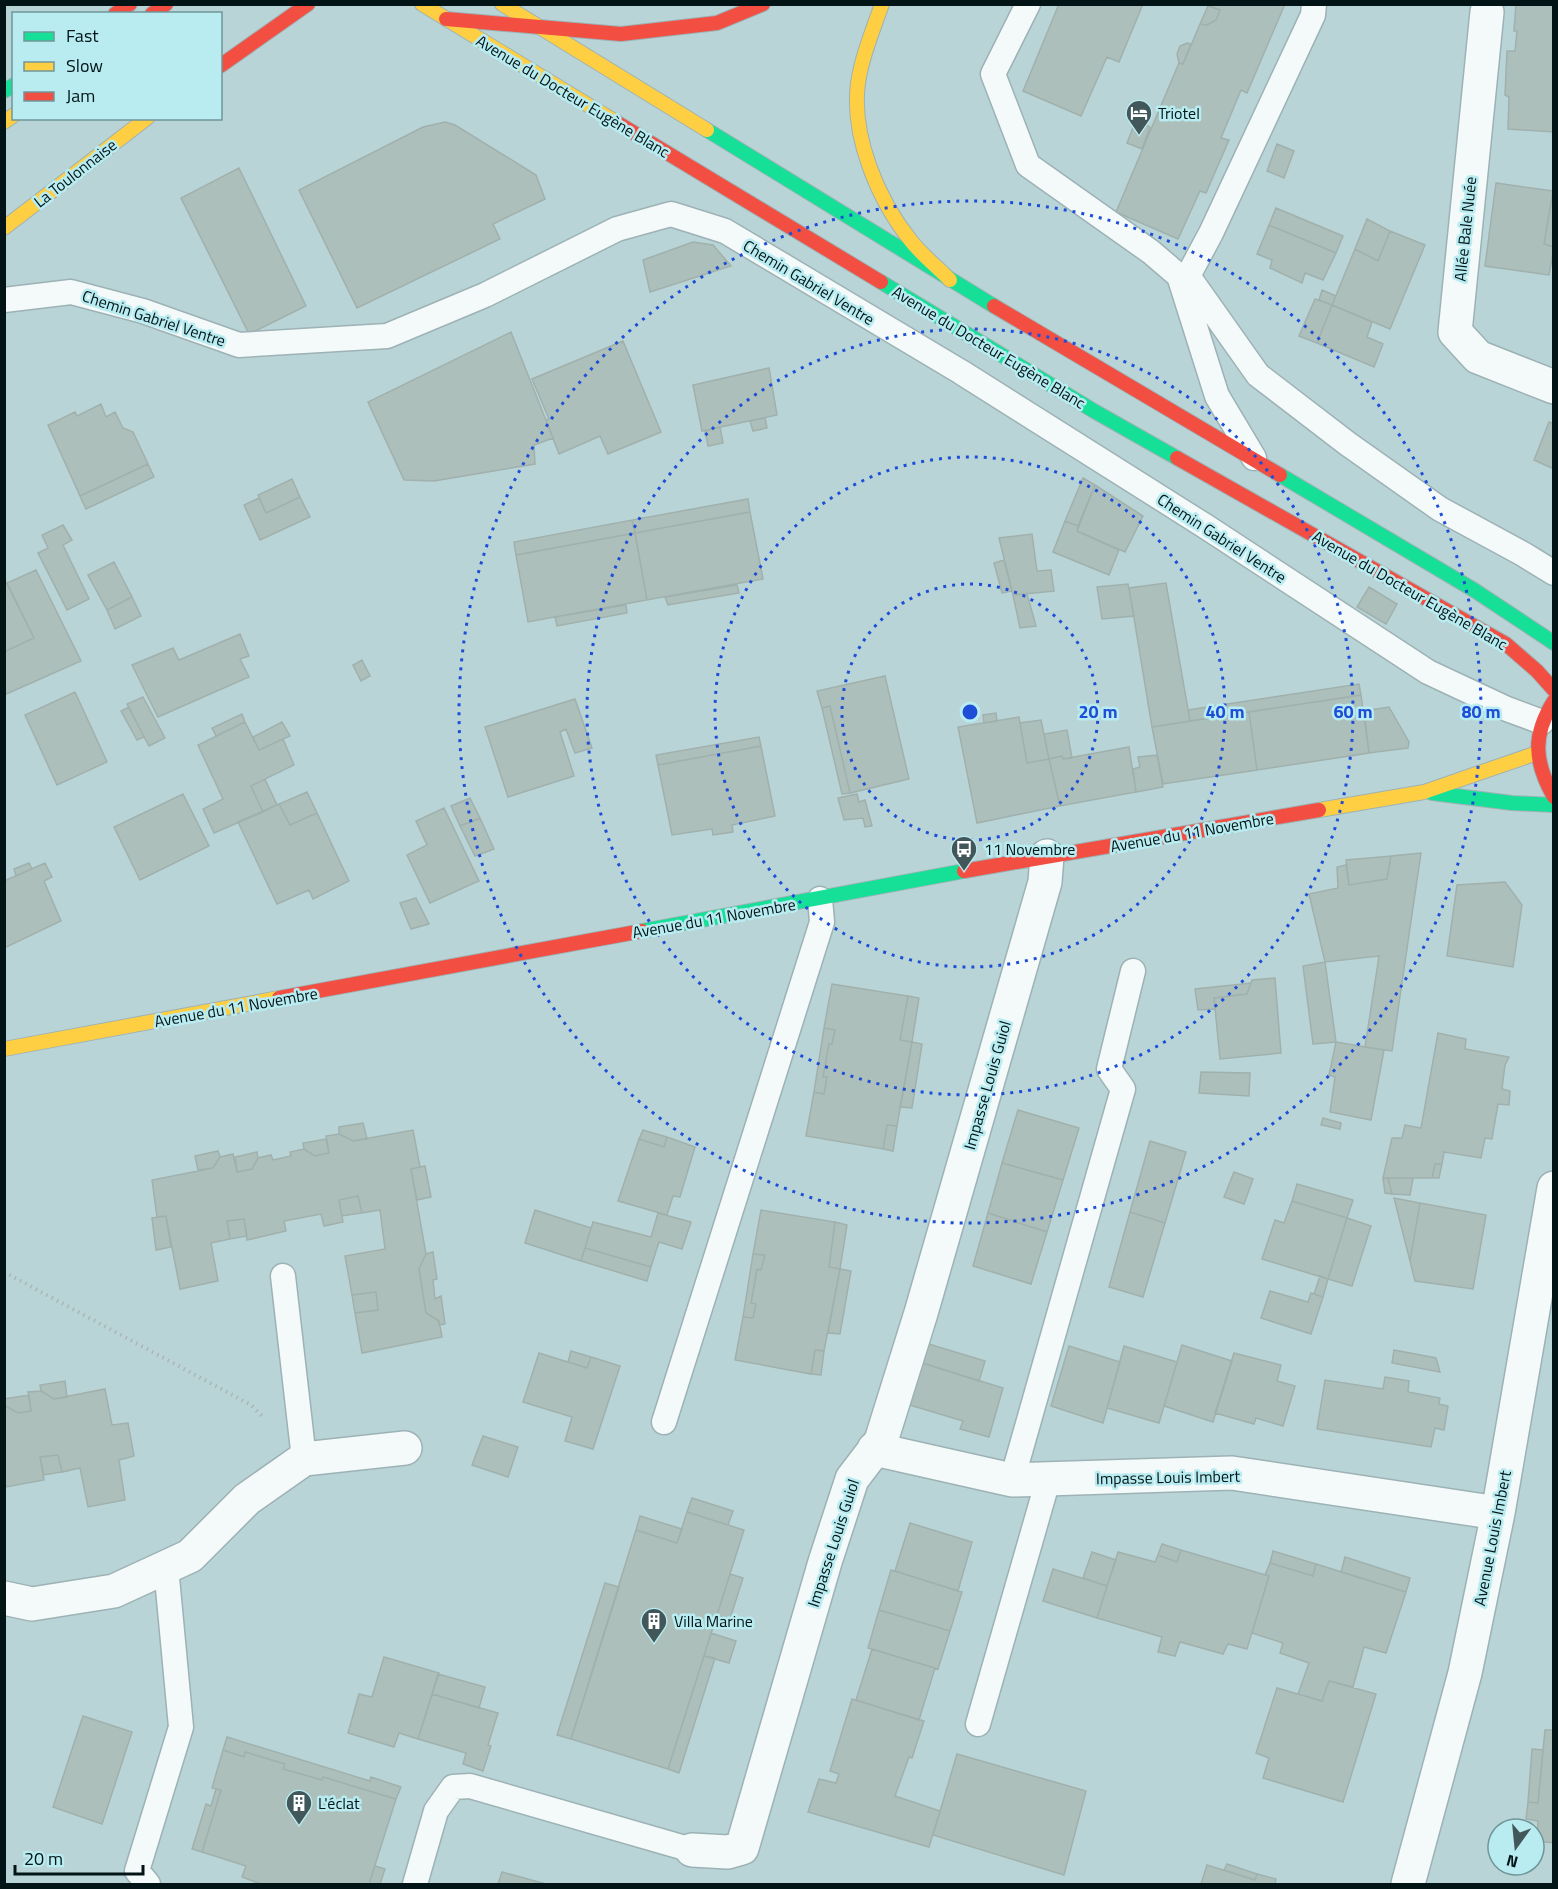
<svg xmlns="http://www.w3.org/2000/svg" width="1558" height="1889" font-family="'Titillium Web',sans-serif">
	<style>
		.building { fill: #adbfba; stroke: #a0b1ad; stroke-width: 1.5 }
		.lines { fill: none; stroke-linecap: round; stroke-linejoin: round }
		.lane-casing { stroke: #9db2b5; stroke-width: 27 }
		.street-casing { stroke: #9db2b5; stroke-width: 36 }
		.fast-casing { stroke: #9db2b5; stroke-width: 16 }
		.slow-casing { stroke: #9db2b5; stroke-width: 16 }
		.jam-casing { stroke: #9db2b5; stroke-width: 16 }
		.path { stroke: #abb5b6; stroke-width: 4; stroke-dasharray: 1.5 4.5; stroke-linecap: butt }
		.lane { stroke: #f4f9f9; stroke-width: 24 }
		.street { stroke: #f4f9f9; stroke-width: 33 }
		.fast { stroke: #16e098; stroke-width: 14 }
		.slow { stroke: #ffcf43; stroke-width: 14 }
		.jam { stroke: #f24e42; stroke-width: 14 }
		.ring { fill: none; stroke: #1d4ed8; stroke-width: 3; stroke-dasharray: 3 6 }
		.labels { text-anchor: middle; dominant-baseline: central; stroke-width: 5; stroke-linejoin: round; paint-order: stroke }
		.street-label { font-size: 16px; fill: #021416; stroke: #b9ecf1 }
		.poi-label { font-size: 16px; fill: #021416; stroke: #b9ecf1; text-anchor: start }
		.centre { fill: #1d4ed8; stroke: #b9ecf1; stroke-width: 3 }
		.ring-label { font-size: 18px; text-anchor: middle; font-weight: bold; fill: #1d4ed8; stroke: #b9ecf1; stroke-width: 5; stroke-linejoin: round; paint-order: stroke }
	</style>
	<rect width="100%" height="100%" fill="#b9d4d7"/>
	<path class="building" d="M1059 4H1143L1119 62 1107 57 1081 116 1023 91Z
		M1205 4H1285L1247 93 1241 90 1221 138 1229 140 1206 193 1200 191 1178 239 1116 212 1179 63 1183 64 1200 24 1207 25 1216 20 1220 10Z
		M1516 4H1554V132L1508 129 1509 97 1505 95 1507 51H1515L1517 31H1514Z
		M1208 6 1220 10 1216 20 1207 25 1200 24Z
		M1187 43 1191 44 1183 64 1179 63 1177 54 1180 46Z
		M1136 120 1150 127 1142 149 1127 143Z
		M445 122 455 125 536 175 545 199 493 224 500 239 357 308 299 190 423 127Z
		M1277 144 1294 151 1284 178 1267 171Z
		M239 168 306 306 249 334 181 198Z
		M1496 183 1553 191 1544 244 1554 247 1549 275 1485 266Z
		M1553 191H1554V247L1544 244Z
		M1276 208 1343 236 1336 253 1269 225Z
		M1367 219 1390 231 1378 261 1355 249Z
		M1269 225 1336 253 1323 280 1305 273 1302 283 1270 268 1272 260 1257 254Z
		M1390 231 1425 245 1390 329 1332 305 1355 249 1378 261Z
		M693 242 713 245 731 266 650 292 643 260Z
		M1322 290 1336 296 1332 305 1319 300Z
		M1315 299 1332 305 1317 343 1299 336Z
		M1332 305 1372 322 1367 337 1383 344 1374 367 1317 343Z
		M511 332 553 438 534 445 535 464 434 481 404 480 368 402Z
		M623 341 661 432 608 454 600 436 559 454 546 420 549 419 532 379Z
		M769 368 777 415 702 431 693 385Z
		M101 404 106 417 115 412 123 428 133 432 148 464 80 496 48 425 75 412 77 416Z
		M765 418 767 428 753 431 750 421Z
		M1549 422 1554 424V469L1534 460Z
		M720 427 723 443 708 446 705 431Z
		M148 464 154 477 86 509 80 496Z
		M1083 478 1095 485 1078 526 1065 521Z
		M292 479 300 497 266 513 258 495Z
		M1095 485 1143 516 1125 552 1077 531Z
		M300 497 310 517 260 540 244 505 259 498 266 513Z
		M748 499 750 512 635 533 632 520Z
		M750 512 763 579 647 600 635 533Z
		M632 520 635 533 516 555 514 542Z
		M1065 521 1078 526 1077 531 1119 550 1109 575 1053 552Z
		M63 525 72 540 63 545 89 599 67 610 38 553 48 548 42 535Z
		M635 533 647 600 528 622 516 555Z
		M1032 534 1037 571 1051 570 1054 591 1013 595 999 538Z
		M1004 560 1012 591 1002 593 994 563Z
		M114 562 132 597 107 610 88 575Z
		M36 570 81 661 4 695V652L34 638 7 583Z
		M4 578 34 638 4 652Z
		M1166 583 1190 721 1152 727 1129 588Z
		M1128 584 1134 616 1102 619 1097 587Z
		M737 585 739 593 668 605 665 597Z
		M1369 587 1397 604 1386 624 1357 607Z
		M1027 594 1036 626 1020 628 1013 595Z
		M132 597 141 616 115 629 107 610Z
		M626 605 627 613 557 626 555 617Z
		M240 634 249 656 240 659 249 677 158 717 132 665 173 648 179 660Z
		M362 660 370 676 361 681 353 665Z
		M885 676 909 779 850 793 830 706 822 708 817 691Z
		M1359 684 1361 695 1249 712 1190 721 1188 710Z
		M75 692 107 762 57 785 25 715Z
		M1361 695 1369 753 1257 770 1249 712Z
		M143 697 165 738 149 746 127 704Z
		M575 699 592 748 575 753 566 729 560 732 574 776 508 797 485 727Z
		M830 706 850 793 842 794 822 708Z
		M129 707 144 737 137 740 121 711Z
		M1389 707 1409 742 1408 748 1369 753 1364 711Z
		M1249 712 1257 770 1163 784 1152 727Z
		M996 713 997 721 984 723 983 715Z
		M242 714 245 722 216 736 212 728Z
		M1019 717 1027 763 1049 759 1060 806 977 823 958 727Z
		M1041 720 1049 759 1027 763 1020 723Z
		M245 722 259 750 283 739 294 765 251 786 263 812 214 833 203 809 223 799 198 745Z
		M282 722 290 736 259 750 253 737Z
		M1067 730 1072 758 1063 759 1062 756 1049 759 1044 734Z
		M759 737 761 746 658 765 656 755Z
		M761 746 775 816 732 825 733 832 713 835 712 829 672 835 658 765Z
		M1129 747 1136 792 1060 806 1049 759 1062 756 1063 759Z
		M1157 755 1163 787 1136 792 1133 769 1140 767 1138 757Z
		M265 779 277 805 263 812 251 786Z
		M307 792 317 813 290 825 279 804Z
		M183 794 209 846 140 880 114 827Z
		M857 794 859 802 865 800 872 826 865 827 863 818 844 820 838 798Z
		M470 798 480 818 460 826 451 806Z
		M279 804 290 825 317 813 349 881 313 899 309 890 277 904 238 822Z
		M444 808 479 881 430 903 407 855 427 845 416 821Z
		M480 818 494 849 475 856 460 826Z
		M1421 853 1392 1051 1365 1047 1379 956 1325 962 1309 894 1338 888 1337 867 1346 865 1349 885 1387 879 1391 856Z
		M1391 856 1387 879 1349 885 1346 860Z
		M29 863 32 869 16 876 14 869Z
		M45 863 52 877 44 881 61 921 4 948V881Z
		M1505 882 1522 905 1513 967 1447 956 1457 885Z
		M416 898 429 924 411 929 400 903Z
		M1325 962 1336 1042 1313 1044 1303 966Z
		M1275 978 1281 1053 1220 1059 1214 998 1247 994 1252 980Z
		M1251 983 1247 994 1214 998 1215 1009 1198 1010 1195 989Z
		M832 984 908 996 900 1040 912 1042 897 1126 887 1125 883 1149 806 1136 814 1092 824 1094 827 1077H823L829 1044H832L835 1030 824 1028Z
		M908 996 919 998 912 1042 900 1040Z
		M824 1028 835 1030 832 1044H829L823 1077H827L824 1094 814 1092Z
		M1438 1033 1466 1039 1465 1049 1509 1057 1505 1065 1502 1089 1510 1091 1509 1105 1498 1104 1492 1139 1485 1138 1481 1158 1444 1152 1442 1164H1435L1432 1178H1383L1392 1138H1402L1405 1125 1421 1128Z
		M912 1042 922 1044 912 1108 900 1107Z
		M1336 1042 1384 1050 1371 1120 1330 1112 1335 1077 1329 1075Z
		M1201 1072 1250 1073 1249 1096 1199 1093Z
		M1018 1110 1079 1128 1063 1180 1002 1163Z
		M1323 1118 1341 1123 1340 1129 1321 1125Z
		M363 1123 367 1139 353 1141 339 1134V1127Z
		M887 1125 897 1126 893 1151 883 1149Z
		M413 1130 420 1167 411 1169 426 1254 419 1269 426 1313 439 1321 442 1337 362 1353 355 1313 378 1310 376 1292 352 1295 345 1256 385 1249 380 1210 362 1213 358 1196 339 1200 343 1222 324 1226 321 1214 284 1221 286 1231 247 1240 244 1219 227 1221 230 1239 211 1243 218 1281 180 1289 166 1216 157 1217 152 1180 213 1168 220 1157 233 1154 237 1172 252 1169 258 1158 271 1155 273 1160 291 1156 290 1152 304 1149 315 1156 329 1153 326 1136 339 1134 353 1141Z
		M643 1130 667 1137 664 1147 639 1139Z
		M667 1137 695 1147 680 1197 673 1196 667 1215 618 1201 639 1139 664 1147Z
		M326 1139 329 1153 315 1156 304 1149 303 1143Z
		M1150 1141 1186 1152 1165 1223 1130 1212Z
		M218 1151 220 1157 213 1168 198 1170 195 1156Z
		M257 1152 258 1158 252 1169 237 1172 235 1157Z
		M1002 1163 1063 1180 1047 1232 988 1213Z
		M1435 1164H1442L1439 1178H1432Z
		M425 1166 431 1197 417 1200 411 1169Z
		M1234 1172 1253 1179 1244 1204 1224 1197Z
		M1383 1178H1388L1392 1194 1385 1193Z
		M1388 1178H1413L1410 1195 1392 1194Z
		M1297 1184 1353 1200 1347 1218 1292 1201Z
		M358 1196 362 1213 342 1216 339 1200Z
		M1394 1198 1420 1203 1410 1261Z
		M1292 1201 1347 1218 1328 1279 1262 1259 1275 1220 1284 1223Z
		M1420 1203 1486 1215 1473 1289 1415 1281 1410 1261Z
		M535 1210 591 1228 581 1261 525 1243Z
		M761 1210 835 1222 829 1267 840 1269 824 1351 815 1350 811 1374 735 1360 743 1317 753 1318 756 1304 751 1303 757 1269 761 1270 765 1255 753 1254Z
		M1130 1212 1165 1223 1143 1297 1109 1287Z
		M658 1213 691 1222 682 1249 659 1242 651 1267 585 1248 593 1222 651 1237Z
		M988 1213 1047 1232 1031 1284 973 1266Z
		M166 1216 171 1247 156 1250 152 1218Z
		M1347 1218 1371 1226 1352 1286 1328 1279Z
		M244 1219 247 1236 230 1239 227 1221Z
		M835 1222 847 1225 840 1269 829 1267Z
		M585 1248 651 1267 647 1281 581 1261Z
		M433 1252 437 1279 433 1280 435 1299 441 1296 445 1324 439 1325V1321L426 1313 419 1269 426 1254Z
		M753 1254 765 1255 761 1270 757 1269 751 1303 756 1304 753 1318 743 1317Z
		M840 1269 851 1271 840 1334 828 1333Z
		M1320 1276 1328 1279 1323 1297 1314 1294Z
		M1270 1291 1308 1302 1311 1293 1323 1297 1311 1334 1261 1318Z
		M376 1292 378 1310 355 1313 352 1295Z
		M922 1342 985 1361 979 1381 916 1361Z
		M1182 1345 1232 1361 1213 1422 1164 1406Z
		M1069 1346 1120 1362 1103 1423 1051 1406Z
		M1124 1346 1177 1362 1159 1423 1107 1408Z
		M815 1350 824 1351 821 1375 811 1374Z
		M1394 1350 1436 1358 1440 1372 1392 1363Z
		M571 1351 591 1357 587 1368 568 1362Z
		M539 1353 587 1368 591 1357 620 1366 593 1449 565 1441 572 1417 523 1402Z
		M1234 1353 1281 1365 1277 1381 1295 1386 1283 1426 1256 1418 1254 1424 1215 1413Z
		M916 1361 1003 1388 989 1437 960 1429 963 1421 903 1403Z
		M1385 1377 1409 1381 1408 1392 1440 1398 1439 1404 1448 1406 1444 1430 1435 1428 1431 1447 1317 1429 1325 1380 1383 1389Z
		M65 1381 67 1397 54 1399 41 1391 40 1385Z
		M105 1389 112 1425 128 1423 134 1456 119 1460 125 1500 88 1507 80 1468 62 1472 58 1455 40 1457 44 1480 6 1487 4 1477V1405L18 1413 31 1411 28 1392 41 1391 54 1399Z
		M29 1395 31 1411 18 1413 4 1405V1399Z
		M483 1436 518 1447 508 1477 472 1465Z
		M58 1455 62 1472 44 1475 40 1457Z
		M692 1498 733 1511 728 1525 687 1512Z
		M687 1512 744 1530 668 1769 571 1739 636 1530 677 1543Z
		M640 1516 682 1529 677 1543 636 1530Z
		M910 1523 972 1542 958 1591 895 1571Z
		M1162 1544 1181 1550 1177 1562 1158 1555Z
		M1181 1550 1269 1576 1247 1649 1228 1644 1223 1654 1180 1642 1175 1656 1158 1652 1162 1637 1097 1618 1118 1552 1155 1562 1158 1555 1177 1562Z
		M1273 1551 1316 1564 1313 1576 1270 1563Z
		M1092 1552 1116 1560 1107 1586 1083 1578Z
		M1345 1557 1410 1578 1406 1592 1341 1572Z
		M1270 1563 1313 1576 1316 1564 1406 1592 1386 1653 1364 1647 1353 1687 1329 1681 1322 1701 1298 1694 1309 1663 1280 1653 1283 1643 1252 1633 1269 1576 1265 1575Z
		M1053 1569 1107 1586 1097 1618 1043 1601Z
		M891 1570 962 1592 950 1631 879 1610Z
		M730 1574 743 1578 730 1619 717 1615Z
		M605 1583 619 1587 571 1739 557 1735Z
		M879 1610 950 1631 938 1669 868 1648Z
		M711 1633 736 1641 729 1663 704 1656Z
		M872 1649 935 1668 919 1720 856 1700Z
		M704 1656 715 1658 679 1773 668 1769Z
		M384 1657 439 1673 418 1739 399 1733 394 1747 348 1733 359 1694 372 1697Z
		M438 1674 485 1687 479 1708 432 1694Z
		M1329 1681 1376 1694 1343 1802 1263 1778 1269 1758 1256 1753 1277 1688 1322 1701Z
		M432 1694 498 1713 488 1745 491 1746 483 1771 463 1764 466 1753 418 1739Z
		M852 1699 924 1721 912 1758 909 1757 895 1796 940 1811 929 1847 808 1812 819 1779 836 1783 839 1774 830 1771Z
		M83 1716 132 1732 102 1824 53 1807Z
		M1545 1730H1554V1843L1537 1841 1538 1821 1526 1819 1528 1802 1538 1803Z
		M227 1737 370 1781 371 1777 401 1787 396 1799 323 1777 322 1780 283 1769 285 1764 245 1752 244 1757 223 1750Z
		M1532 1749 1543 1750 1538 1803 1528 1802Z
		M223 1750 244 1757 245 1752 285 1764 283 1769 322 1780 323 1777 396 1799 369 1884H261L242 1877 246 1866 202 1852 221 1790 212 1788Z
		M957 1754 1086 1791 1064 1875 933 1835Z
		M216 1789 221 1790 202 1852 192 1849 206 1804 211 1806Z
		M1227 1864 1257 1874 1255 1880 1224 1870Z
		M1207 1865 1255 1880 1257 1874 1276 1879 1275 1884H1201Z
		M375 1866 385 1869 380 1884H369Z
		M502 1872 546 1884H498Z"/>
	<g class="lines">
		<g class="lane-casing">
			<path id="lane" d="M1028 4 993 74 1028 165 1151 252 1179 276 1217 396 1254 458
				M1188 276 1258 375 1348 444 1440 509 1523 554 1554 573
				M1188 276 1211 233 1313 15 1314 4
				M4 300 71 292 143 311 239 345 387 336 485 295 617 229 671 214 725 231 961 372 1205 526 1428 672 1507 709 1542 722
				M283 1276 304 1459
				M664 1422 822 922 820 899
				M1012 1480 1123 1089 1109 1069 1133 971
				M978 1724 1048 1480
				M148 1884 137 1871 181 1727 166 1567
				M415 1884 436 1811 453 1787 470 1786 692 1850"/>
		</g>
		<g class="street-casing">
			<path id="street" d="M1487 12 1455 332 1478 357 1554 387
				M874 1449 1012 1480 1232 1473 1498 1513
				M4 1598 32 1604 114 1591 190 1556 247 1499 304 1459 405 1448
				M692 1850 728 1852 742 1848 825 1562 852 1479 881 1441 921 1313 1045 882 1047 856
				M1408 1884 1465 1673 1498 1513 1554 1188"/>
		</g>
		<g class="fast-casing">
			<path id="fast" d="M4 91 14 85
				M707 130 994 306
				M881 282 1094 411 1177 458
				M1280 475 1474 590 1554 643
				M1432 793 1512 803 1554 805
				M642 931 964 871"/>
		</g>
		<g class="slow-casing">
			<path id="slow" d="M422 4 616 122
				M502 4 707 130
				M882 4C873 30 862 56 858 83 851 136 878 200 911 241 922 255 937 267 950 280
				M4 122 14 115
				M4 228 147 118
				M1319 810 1424 792 1537 753
				M4 1049 279 998"/>
		</g>
		<g class="jam-casing">
			<path id="jam" d="M115 14 130 4
				M152 14 166 4
				M446 19 621 34 717 23 763 4
				M220 66 308 4
				M616 122 881 282
				M994 306 1280 475
				M1177 458 1506 644 1537 671 1554 690
				M1554 701C1532 735 1534 762 1554 797
				M964 871 1319 810
				M279 998 642 931"/>
		</g>
		<path class="path" d="M4 1272 251 1405 264 1418"/>
		<use href="#lane" class="lane"/>
		<use href="#street" class="street"/>
		<use href="#fast" class="fast"/>
		<use href="#slow" class="slow"/>
		<use href="#jam" class="jam"/>
	</g>
	<g class="ring">
		<circle cx="970" cy="712" r="128"/>
		<circle cx="970" cy="712" r="255"/>
		<circle cx="970" cy="712" r="383"/>
		<circle cx="970" cy="712" r="511"/>
	</g>
	<defs>
		<g id="hotel-pin" transform="scale(1.35)"><path d="M0 17L-7.5 6A9.5 9.5 0 1 1 7.5 6Z" fill="#42575a" stroke="#b9ecf1"/><path d="M-6-4.5h1.5V1H6V5H4.5V3h-9V5H-6ZM-4 0a1.8 1.8 0 1 1 3.6 0ZM.5 0V-2.5h3Q6-2.5 6 0Z" fill="#fff"/></g>
		<g id="bus-pin" transform="scale(1.35)"><path d="M0 17L-7.5 6A9.5 9.5 0 1 1 7.5 6Z" fill="#42575a" stroke="#b9ecf1"/><path d="M-5-6H5V4H4V6H2V4H-2V6H-4V4H-5ZM-3.5-4V0h7V-4ZM-3.5 1.2v1.5H-2V1.2ZM2 1.2v1.5H3.5V1.2Z" fill="#fff"/></g>
		<g id="building-pin" transform="scale(1.35)"><path d="M0 17L-7.5 6A9.5 9.5 0 1 1 7.5 6Z" fill="#42575a" stroke="#b9ecf1"/><path d="M-4-6H4V6H1V3H-1V6H-4ZM-2.5-4.3h1.7v1.8h-1.7ZM.8-4.3h1.7v1.8H.8ZM-2.5-1h1.7V.8h-1.7ZM.8-1h1.7V.8H.8Z" fill="#fff"/></g>
	</defs>
	<g fill-rule="evenodd">
		<use href="#hotel-pin" x="1139" y="113"/>
		<use href="#bus-pin" x="964" y="849"/>
		<use href="#building-pin" x="654" y="1621"/>
		<use href="#building-pin" x="299" y="1803"/>
	</g>
	<g class="labels">
		<g class="street-label">
			<text transform="translate(573 96) rotate(31)">Avenue du Docteur Eugène Blanc</text>
			<text transform="translate(75 173) rotate(-38)">La Toulonnaise</text>
			<text transform="translate(1465 229) rotate(-84)">Allée Bale Nuée</text>
			<text transform="translate(809 282) rotate(31)">Chemin Gabriel Ventre</text>
			<text transform="translate(154 318) rotate(18)">Chemin Gabriel Ventre</text>
			<text transform="translate(989 347) rotate(31)">Avenue du Docteur Eugène Blanc</text>
			<text transform="translate(1222 538) rotate(33)">Chemin Gabriel Ventre</text>
			<text transform="translate(1410 590) rotate(30)">Avenue du Docteur Eugène Blanc</text>
			<text transform="translate(1192 832) rotate(-10)">Avenue du 11 Novembre</text>
			<text transform="translate(714 918) rotate(-10)">Avenue du 11 Novembre</text>
			<text transform="translate(236 1007) rotate(-10)">Avenue du 11 Novembre</text>
			<text transform="translate(987 1085) rotate(-74)">Impasse Louis Guiol</text>
			<text transform="translate(1168 1477) rotate(-1)">Impasse Louis Imbert</text>
			<text transform="translate(1492 1538) rotate(-79)">Avenue Louis Imbert</text>
			<text transform="translate(833 1543) rotate(-72)">Impasse Louis Guiol</text>
		</g>
		<g class="poi-label">
			<text x="1158" y="113">Triotel</text>
			<text x="984" y="849">11 Novembre</text>
			<text x="674" y="1621">Villa Marine</text>
			<text x="318" y="1803">L'éclat</text>
		</g>
	</g>
	<circle cx="970" cy="712" r="9" class="centre"/>
	<g class="ring-label">
		<text x="1098" y="718">20 m</text>
		<text x="1225" y="718">40 m</text>
		<text x="1353" y="718">60 m</text>
		<text x="1481" y="718">80 m</text>
	</g>
	<rect width="1558" height="1889" fill="none" stroke="#021416" stroke-width="12"/>
	<rect x="12" y="12" width="210" height="108" fill="#b9ecf1" stroke="#709699" stroke-width="1.5"/>
	<rect x="24" y="32" width="30" height="9" fill="#16e098" stroke="#709699" stroke-width="1.5"/>
	<text x="66" y="42" font-size="18" fill="#021416">Fast</text>
	<rect x="24" y="62" width="30" height="9" fill="#ffcf43" stroke="#709699" stroke-width="1.5"/>
	<text x="66" y="72" font-size="18" fill="#021416">Slow</text>
	<rect x="24" y="92" width="30" height="9" fill="#f24e42" stroke="#709699" stroke-width="1.5"/>
	<text x="66" y="102" font-size="18" fill="#021416">Jam</text>
	<g transform="translate(1516 1847) rotate(195)"><circle r="28" fill="#b9ecf1" stroke="#709699" stroke-width="1.5"/>
	<path d="M0-4.5L10 22L0 15L-10 22Z" fill="#42575a"/>
	<text y="-9" font-size="16" font-weight="bold" text-anchor="middle" fill="#021416">N</text>
	</g>
	<path d="M15 1865v9h128v-9" fill="none" stroke="#021416" stroke-width="3"/>
	<text x="24" y="1865" font-size="18" fill="#021416" stroke="#b9ecf1" stroke-width="4.5" paint-order="stroke">20 m</text>
</svg>
